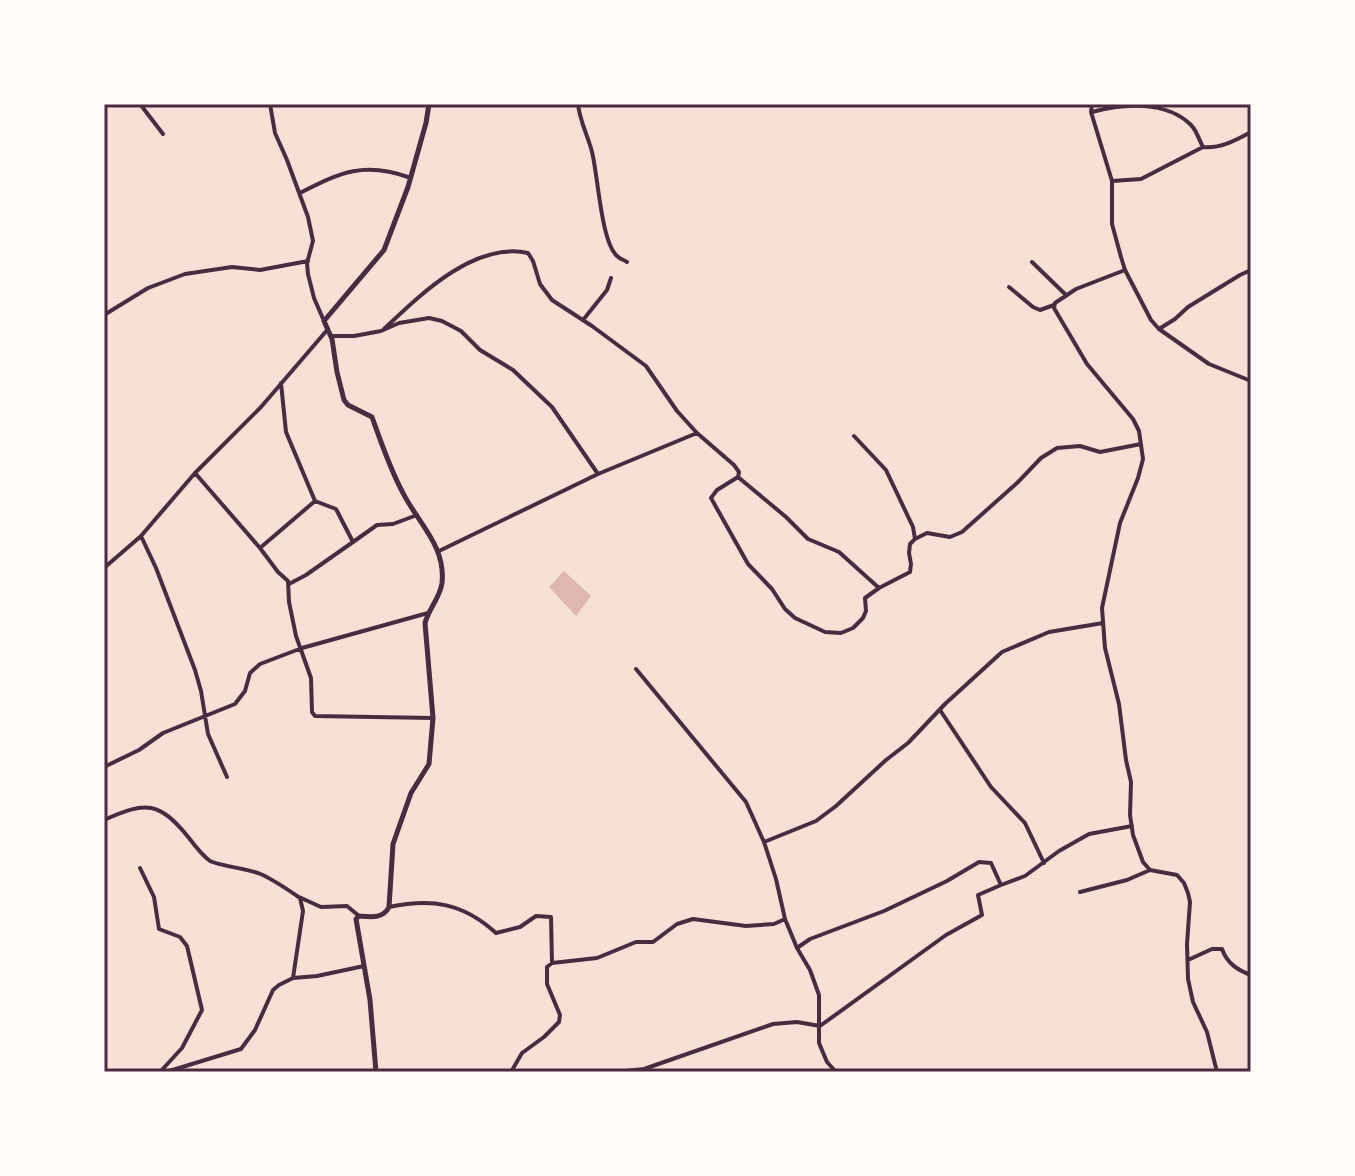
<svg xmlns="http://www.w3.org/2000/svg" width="1355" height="1176" font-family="Spectral,serif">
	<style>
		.water { fill: #dcb8b0 }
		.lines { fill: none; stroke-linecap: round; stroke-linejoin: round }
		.minor { stroke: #4a2c40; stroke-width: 4 }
		.tertiary { stroke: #4a2c40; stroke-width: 4 }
		.secondary { stroke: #4a2c40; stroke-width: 5 }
		.neatline { fill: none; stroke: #4a2c40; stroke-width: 3 }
	</style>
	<rect width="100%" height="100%" fill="#f7e1d7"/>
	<path class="water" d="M564 571 591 596 576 616 549 587Z"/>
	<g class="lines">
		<path class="minor" d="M140 104 163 134
			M270 104 275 133 287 160 308 217 313 241 307 263 308 274 314 298 324 321
			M578 104C580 122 588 136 592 152 598 175 601 242 617 256 620 259 624 260 627 262
			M1092 112C1122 104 1166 100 1191 125 1197 131 1199 140 1203 147 1220 149 1236 140 1251 132
			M1112 181 1141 179 1203 147
			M300 193C341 172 364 161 411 178
			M1032 262 1066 295
			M1125 270 1076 289 1055 303 1054 308 1087 364 1133 419 1139 431 1143 459 1138 478 1120 523 1102 608 1105 648 1119 704 1126 760 1131 782 1130 815 1133 835 1143 862 1150 870 1177 875 1184 883 1188 893 1190 902 1187 944 1188 979 1193 1002 1207 1032 1217 1072
			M1009 287 1033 307 1040 310 1054 305
			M104 315 148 288 185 274 232 267 260 270 308 261
			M583 320 607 290 611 278
			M384 329C419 296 474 241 528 253L533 261 540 284 552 300 592 326 646 366 677 411 697 433
			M1159 329 1175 319 1188 307 1240 275 1251 270
			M331 336H354L381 331 399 323 429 318 442 321 461 331 480 350 513 370 552 407 598 474
			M854 436 886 470 913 527 915 539
			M195 473 260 548 278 572 288 581 289 602 296 636 311 678 312 712 315 716 433 718
			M738 477 786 517 808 539 839 552 879 588
			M141 536 156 568 195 670 201 691 208 734 227 777
			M353 542 377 525 393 524 417 515
			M260 548 315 501 286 432 281 383
			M439 551 598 474 697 433 734 465 739 472 738 477 717 490 711 498 748 564 772 589 785 609 795 618 825 632 841 633 853 628 863 618 866 611 865 598 879 588 910 572 911 564 909 553 910 544 915 539 927 533 950 537 962 532 1017 483 1041 458 1057 448 1080 446 1100 452 1141 444
			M104 568 141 536 195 473 261 407 328 329
			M289 584 306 575 353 542 336 509 315 501
			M636 669 746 802 764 842 776 879 785 919 797 948 810 970 819 995V1043L827 1062 836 1072
			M940 710 991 787 1025 823 1044 863
			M104 767 139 750 163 733 235 704 245 691 250 673 260 664 302 648 428 613
			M104 820C146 801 159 801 189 838 195 846 202 855 210 861 218 865 246 869 258 873 273 879 287 889 300 898L303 911 293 978
			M764 842 816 821 836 806 886 760 908 743 945 704 1002 652 1049 632 1103 623
			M140 868 154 897 159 929 180 937 187 946 202 1010 182 1048 160 1072
			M1001 885 1025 876 1059 851 1089 834 1132 826
			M1080 892 1127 880 1150 870
			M299 897 321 907 347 906 359 916
			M389 907C432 898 463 903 496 933L520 927 536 916 551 917 552 963
			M1188 960 1212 949H1222C1227 963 1237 970 1251 975
			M166 1072 241 1049 255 1030 273 990 279 985 293 978 317 976 364 966
			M511 1072 522 1053 544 1037 559 1022 560 1015 547 984V967L552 963 597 958 636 942H653L677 924 693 919 746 926 774 924 785 919
			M615 1072 644 1069 773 1024 797 1022 820 1026 946 935 982 915 978 895 1001 885 991 863 979 862 947 881 884 911 810 939 797 948"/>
		<path class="tertiary" d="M1092 104 1091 112 1112 181V224L1121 257 1125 270 1151 320 1159 329 1209 364 1251 381"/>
		<path class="secondary" d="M376 1072 370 1000 356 919 359 916C371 917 383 919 389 907L393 844 411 793 429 764 433 718 425 623C429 608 440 598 442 583 446 546 418 523 403 493 390 469 381 442 372 417L348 405 344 400 337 372 332 339 324 321 384 250 408 187 426 123 429 104"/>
	</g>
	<rect width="1355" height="1176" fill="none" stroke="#fffaf5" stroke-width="212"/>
	<rect x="106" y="106" width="1143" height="964" class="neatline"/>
</svg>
